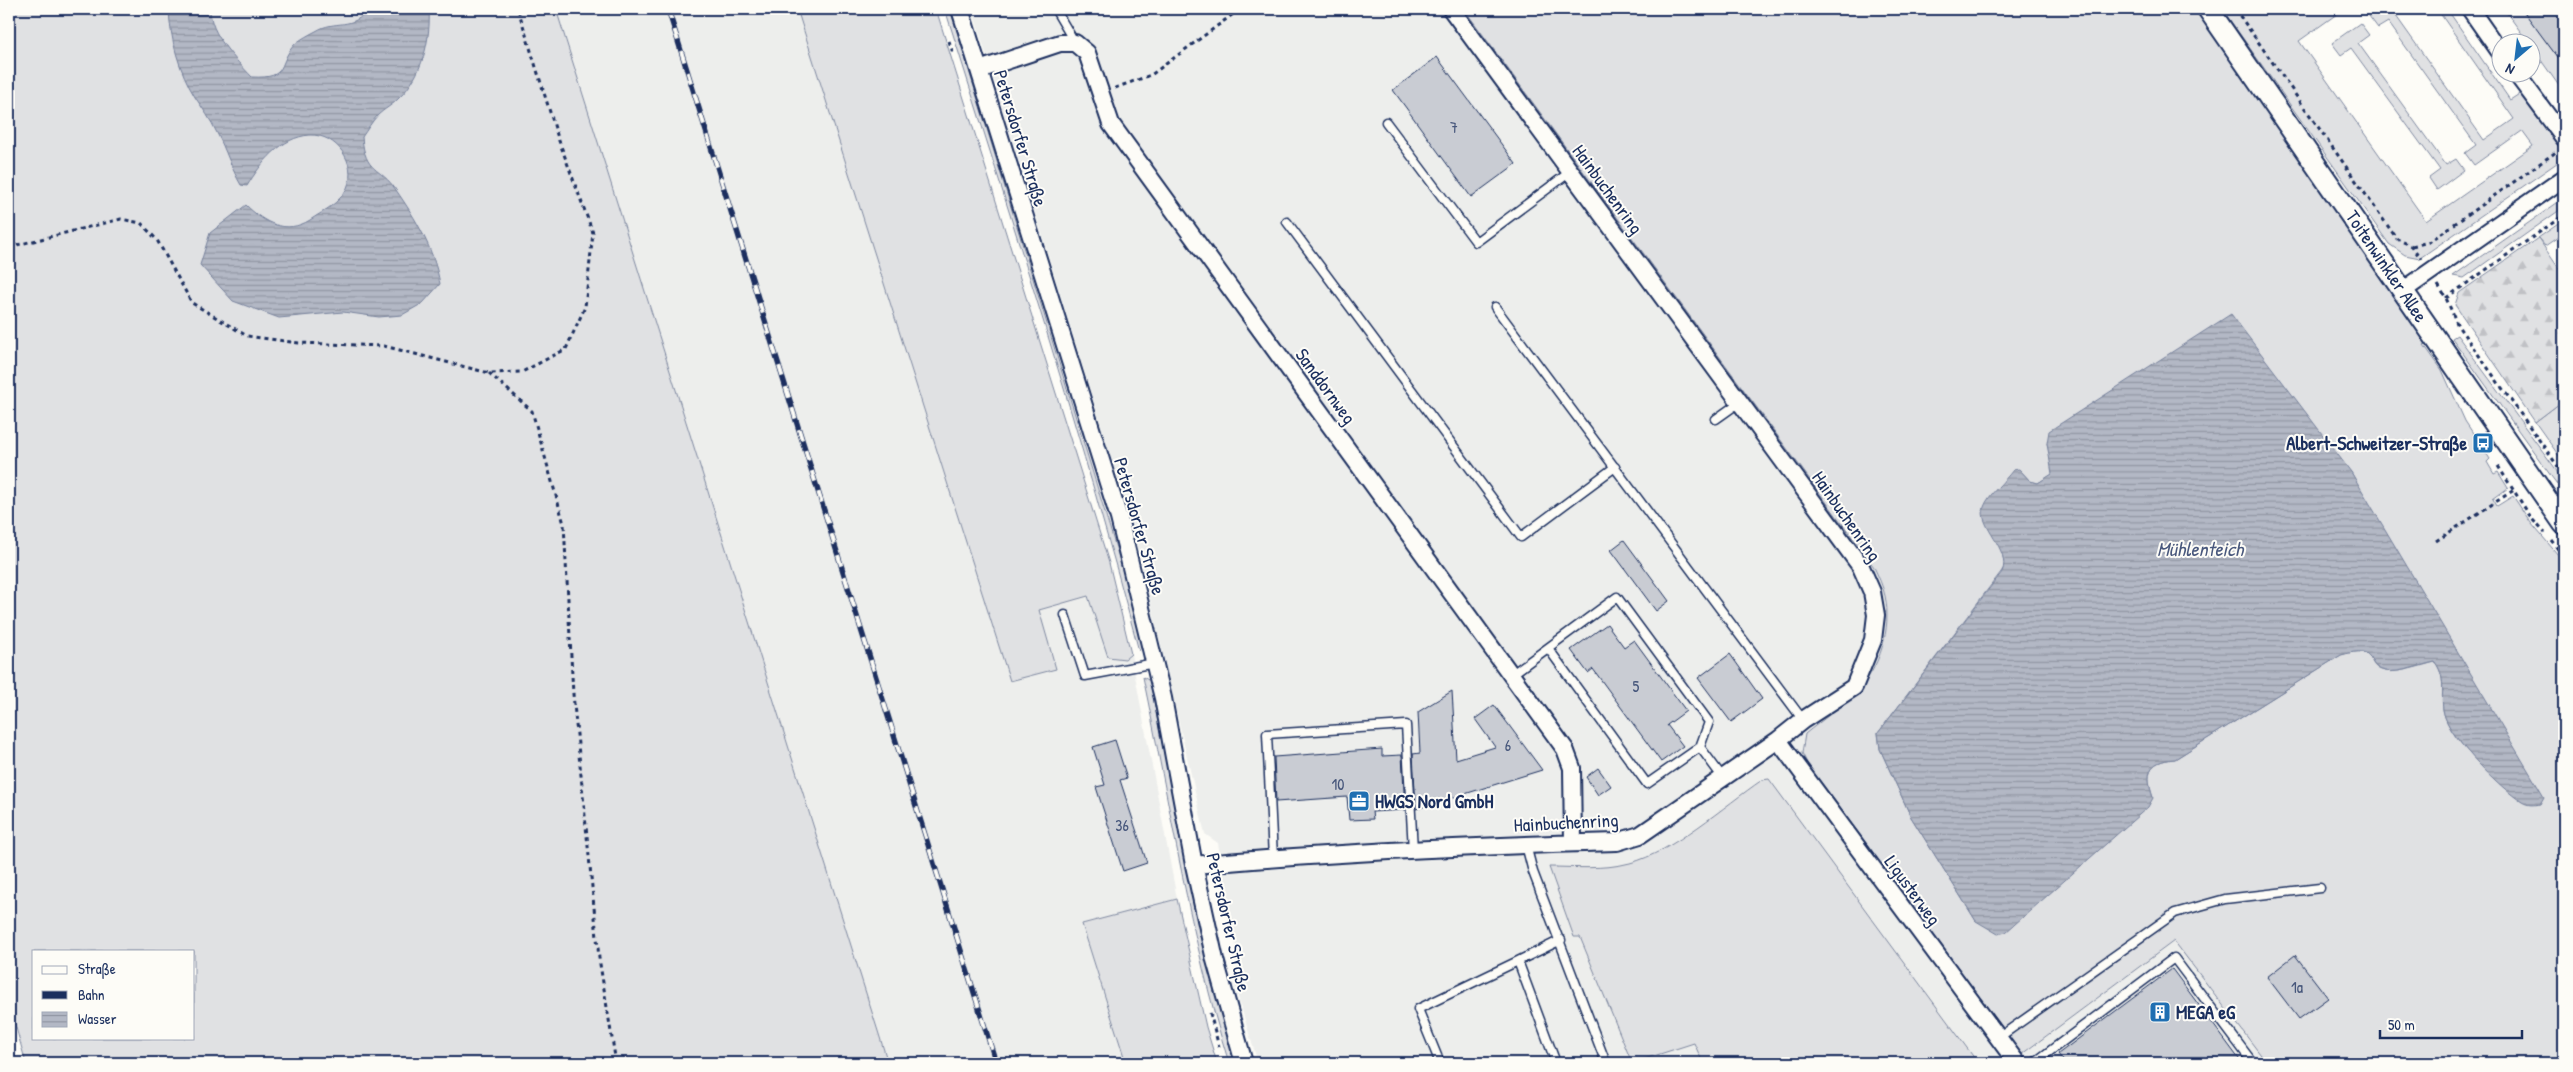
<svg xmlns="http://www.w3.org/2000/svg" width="2573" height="1072" font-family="'Patrick Hand',sans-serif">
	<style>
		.built { fill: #edeeec }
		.grass { fill: #e0e1e3; stroke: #7e88a0; fill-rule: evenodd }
		.forest { fill: url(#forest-firs); stroke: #7e88a0 }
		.water { fill: url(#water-rules); stroke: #76819c }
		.building { fill: #c9ccd3; stroke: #1b2f5e }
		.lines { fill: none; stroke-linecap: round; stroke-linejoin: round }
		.service-casing { stroke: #1b2f5e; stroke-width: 11 }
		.minor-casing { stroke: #1b2f5e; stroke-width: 20 }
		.tertiary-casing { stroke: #1b2f5e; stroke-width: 24 }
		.path { stroke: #1b2f5e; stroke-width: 3; stroke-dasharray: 4 4; stroke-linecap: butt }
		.service { stroke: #fdfcf7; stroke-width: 8 }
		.minor { stroke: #fdfcf7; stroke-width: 16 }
		.tertiary { stroke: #fdfcf7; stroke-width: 20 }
		.rail-casing { stroke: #1b2f5e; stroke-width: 5.5 }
		.rail { stroke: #fdfcf7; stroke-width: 4; stroke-dasharray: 11; stroke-linecap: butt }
		.labels { text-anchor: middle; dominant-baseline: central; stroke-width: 4; stroke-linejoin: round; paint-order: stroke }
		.number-label { font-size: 16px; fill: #46567b }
		.street-label { font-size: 19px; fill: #1b2f5e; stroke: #fdfcf7 }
		.poi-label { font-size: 19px; font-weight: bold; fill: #1b2f5e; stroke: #fdfcf7; text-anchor: start }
		.water-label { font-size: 20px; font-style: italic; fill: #49587d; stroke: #fdfcf7 }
	</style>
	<defs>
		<pattern id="forest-firs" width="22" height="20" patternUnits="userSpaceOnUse" patternTransform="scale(1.25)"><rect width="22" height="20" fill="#e0e1e3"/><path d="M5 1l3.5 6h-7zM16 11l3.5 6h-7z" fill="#c0c1c5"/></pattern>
		<pattern id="water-rules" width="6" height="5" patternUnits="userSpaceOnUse" patternTransform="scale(1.25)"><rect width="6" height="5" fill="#b3b8c5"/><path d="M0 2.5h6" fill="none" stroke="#9196a3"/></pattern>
	</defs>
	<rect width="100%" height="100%" fill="#fdfcf7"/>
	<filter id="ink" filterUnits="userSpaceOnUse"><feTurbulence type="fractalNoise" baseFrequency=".02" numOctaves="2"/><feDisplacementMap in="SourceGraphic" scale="10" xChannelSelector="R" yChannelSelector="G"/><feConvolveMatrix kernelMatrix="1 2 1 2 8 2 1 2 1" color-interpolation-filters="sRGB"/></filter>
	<g filter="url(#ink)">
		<path class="built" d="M556 9H797L1010 681 1039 610 1088 596 1108 657 1125 659 1131 654 1177 899 1082 924 1126 1063H888Z
			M972 9H1464L1874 567 1885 596 1886 623 1882 647 1874 669 1807 763 2022 1054 2174 941 2267 1063H1258L1234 984 1238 958 1218 843 1205 834 1136 539Z"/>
		<path class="grass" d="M9 9H556L888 1063H26L9 1003ZM34 951H194V1038H34Z
			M797 9H936L1109 563 1131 654 1125 659 1108 657 1088 596 1039 610 1056 669 1010 681Z
			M945 9H950L1120 561 1143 643 1139 651C1082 435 1012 222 945 9Z
			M1464 9H2197L2430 340 2424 345 2442 370 2465 421 2490 459 2487 462 2494 474 2498 472 2508 488 2493 499 2497 506 2513 496 2531 523 2564 562V1063H2267L2174 941 2022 1054 1807 763 1802 753 1805 734C1822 720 1841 707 1856 692 1880 669 1892 628 1885 596 1883 586 1878 576 1874 567ZM2047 443 2351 472 2522 802C2498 781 2456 747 2445 717 2438 698 2449 681 2435 662 2423 665 2397 674 2385 671 2362 667 2382 643 2341 655L2175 759C2147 761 2145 774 2153 797L1976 921 1911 817 1880 749 1878 733 2001 572 2005 566 2003 557 2019 469 2030 481 2038 483 2053 474Z
			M2222 9H2344L2299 41 2426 221 2533 146 2522 131 2474 165 2465 153 2476 145 2388 22 2378 28 2369 16 2380 9H2406L2396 16 2484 140 2514 119 2437 9H2447L2510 100 2527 89 2556 129 2564 124V158L2420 258 2405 255 2389 244Z
			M2504 9H2523L2564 66V93L2531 46 2530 42H2528Z
			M2360 23 2369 35 2358 43 2446 165 2456 159 2464 170 2437 190 2429 178 2440 170 2351 48 2341 55 2332 43Z
			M2564 198V207L2464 278 2453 276Z
			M2564 220V233L2545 246 2538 238Z
			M2457 335 2555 468 2564 486 2557 484 2551 476 2452 338Z
			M2564 400V463L2535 422Z
			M1143 677 1150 681 1199 931 1236 1063H1229C1190 938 1170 805 1143 677Z
			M1769 779 1978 1063H1703L1694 1043 1632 1063 1580 937H1574L1549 867C1575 867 1604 870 1630 863 1673 852 1724 806 1762 780Z
			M1177 899 1206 1027 1217 1063H1126L1082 924Z"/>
		<path class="forest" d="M2538 238 2564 276V400L2535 422 2455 305 2459 293Z"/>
		<path class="water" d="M169 9H210C210 34 235 59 252 77 291 79 276 63 296 43 301 39 310 34 316 31 335 19 353 31 368 9H429C431 40 422 76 399 98 393 105 384 109 378 115 372 121 367 130 362 137 365 174 380 166 396 190 416 219 434 249 440 284L423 303 402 315 379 317 343 312 279 318 233 301 200 265 210 233 246 205C264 223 286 235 310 220 322 212 340 203 347 188 358 163 336 134 310 135 281 137 261 163 247 186L241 185C231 168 226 150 217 133 211 120 203 109 195 97 179 71 170 38 169 9Z
			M2231 314 2351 472 2544 797 2540 804C2534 805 2528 806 2522 802 2500 788 2453 741 2445 717 2438 698 2449 681 2435 662 2423 664 2397 674 2386 671 2362 667 2382 643 2341 655L2175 759C2147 761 2145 774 2153 798L2148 807 2006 932 1998 934 1976 921 1911 817 1880 749 1878 733 2002 572C2012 550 1977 526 1984 507 1988 495 2005 481 2013 470L2019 469 2030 481 2038 483 2052 474 2047 443 2049 431Z"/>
		<path class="building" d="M2522 9H2564V66L2544 39Z
			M1437 57 1516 164 1471 197 1393 90Z
			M1624 540 1669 601 1656 611 1611 550Z
			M1607 624 1624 647 1634 640 1686 711 1667 725 1683 746 1661 762 1593 669 1588 673 1571 650Z
			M1730 654 1762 699 1731 722 1698 678Z
			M1452 691 1456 759 1495 747 1475 719 1494 705 1542 770 1416 809 1413 754 1420 753 1418 712Z
			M1115 740 1127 778 1120 780 1147 863 1123 871 1096 787 1105 785 1093 747Z
			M1382 749V756L1402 755 1405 810 1372 812 1373 819 1349 820 1347 797 1276 802 1274 757Z
			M1598 768 1611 786 1598 795 1586 777Z
			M2295 955 2328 998 2299 1019 2267 977Z
			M2172 969 2242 1063H2065L2058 1054Z"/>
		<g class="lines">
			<g class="service-casing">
				<path id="service" d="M1055 9 1075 43
					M1386 122 1476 242 1570 172
					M1287 222 1521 537 1615 467
					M1495 307 1803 720
					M1716 419 1740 402
					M1065 615 1085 676 1155 663
					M1548 648 1647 784 1700 747
					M1511 675 1617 597 1709 722 1700 747 1723 778
					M1526 845 1533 872 1606 1063
					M1273 858 1267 734 1406 725 1413 850
					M1998 1038 2175 913 2225 899 2320 888
					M1440 1063 1418 1009 1518 961
					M1556 1063 1518 961 1561 940
					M2034 1063 2174 958 2253 1063"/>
			</g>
			<g class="minor-casing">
				<path id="minor" d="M960 9 1119 518 1163 698 1194 865 1215 960 1244 1063
					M2470 9 2500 52
					M979 70 1060 43H1075L1087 53 1111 124 1565 749 1572 768 1573 843
					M2515 72 2564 138
					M2404 290 2564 178
					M1778 740 2017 1063
					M1194 865C1335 852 1476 846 1617 842L1640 835 1778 740 1803 720 1854 687 1873 640 1876 615 1872 592 1861 567 1451 9"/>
			</g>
			<g class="tertiary-casing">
				<path id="tertiary" d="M2208 9 2564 524"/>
			</g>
			<path class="path" d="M2235 9 2397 239 2412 246 2421 259
				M949 41 954 56
				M1115 88 1151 75 1240 9
				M2412 246 2429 242 2556 152
				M9 247 121 219 141 223 157 240 192 303 247 336 299 343 384 346 489 373 522 372 566 349 585 307 593 233 558 138 518 9
				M2438 285 2446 298 2458 326 2564 475
				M2446 298 2564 215
				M489 373 532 411 564 524 573 694 599 958 616 1063
				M2498 466 2532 519 2545 533
				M2551 540 2564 557
				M2436 541 2514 490
				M1210 1013 1219 1047"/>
			<use href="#service" class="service"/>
			<use href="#minor" class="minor"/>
			<use href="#tertiary" class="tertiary"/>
			<g class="rail-casing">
				<path id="rail" d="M668 9 996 1063"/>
			</g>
			<use href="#rail" class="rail"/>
		</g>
	</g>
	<defs>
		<g id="bus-square" transform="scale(1.125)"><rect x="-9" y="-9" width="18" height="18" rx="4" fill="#1f6fb2" stroke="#fdfcf7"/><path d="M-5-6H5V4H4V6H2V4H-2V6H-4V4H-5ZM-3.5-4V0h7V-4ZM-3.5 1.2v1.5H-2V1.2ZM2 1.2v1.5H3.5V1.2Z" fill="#fff"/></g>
		<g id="office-square" transform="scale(1.125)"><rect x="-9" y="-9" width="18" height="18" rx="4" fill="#1f6fb2" stroke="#fdfcf7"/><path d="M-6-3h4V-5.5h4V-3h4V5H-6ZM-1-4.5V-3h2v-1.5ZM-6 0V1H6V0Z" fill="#fff"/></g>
		<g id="building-square" transform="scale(1.125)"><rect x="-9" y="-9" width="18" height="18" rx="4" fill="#1f6fb2" stroke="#fdfcf7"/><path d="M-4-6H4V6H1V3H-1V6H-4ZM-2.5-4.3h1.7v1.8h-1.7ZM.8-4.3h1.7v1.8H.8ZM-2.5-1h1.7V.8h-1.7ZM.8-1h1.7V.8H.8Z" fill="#fff"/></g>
	</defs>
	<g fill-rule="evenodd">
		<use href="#bus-square" x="2483" y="443"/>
		<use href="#office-square" x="1359" y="801"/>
		<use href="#building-square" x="2160" y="1012"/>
	</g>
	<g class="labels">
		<g class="number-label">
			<text x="1454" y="127">7</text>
			<text x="1636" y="686">5</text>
			<text x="1508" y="745">6</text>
			<text x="1338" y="784">10</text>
			<text x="1122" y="825">36</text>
			<text x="2297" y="987">1a</text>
		</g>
		<g class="street-label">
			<text transform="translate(1021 138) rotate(73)">Petersdorfer Straße</text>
			<text transform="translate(1608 189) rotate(54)">Hainbuchenring</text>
			<text transform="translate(2387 266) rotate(56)">Toitenwinkler Allee</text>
			<text transform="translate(1326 386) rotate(54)">Sanddornweg</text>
			<text transform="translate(1847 516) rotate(55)">Hainbuchenring</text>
			<text transform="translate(1140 526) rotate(74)">Petersdorfer Straße</text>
			<text transform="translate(1566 822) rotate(-3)">Hainbuchenring</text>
			<text transform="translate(1913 890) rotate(54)">Ligusterweg</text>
			<text transform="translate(1229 922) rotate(77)">Petersdorfer Straße</text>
		</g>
		<g class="poi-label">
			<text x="2467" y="443" text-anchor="end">Albert-Schweitzer-Straße</text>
			<text x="1375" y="801">HWGS Nord GmbH</text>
			<text x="2176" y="1012">MEGA eG</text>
		</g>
		<g class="water-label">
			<text x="2200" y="548">Mühlenteich</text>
		</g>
	</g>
	<rect width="2573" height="1072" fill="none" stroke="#fdfcf7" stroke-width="30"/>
	<rect x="15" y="15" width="2543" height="1042" fill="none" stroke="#1b2f5e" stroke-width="2" filter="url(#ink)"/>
	<rect x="32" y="950" width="162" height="90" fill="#fdfcf7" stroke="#a3aaba"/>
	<rect x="42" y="966" width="25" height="8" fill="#fdfcf7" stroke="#a3aaba"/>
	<text x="78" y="974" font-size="15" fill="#1b2f5e">Straße</text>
	<rect x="42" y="991" width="25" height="8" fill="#1b2f5e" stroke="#a3aaba"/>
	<text x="78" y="1000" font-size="15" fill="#1b2f5e">Bahn</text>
	<rect x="42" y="1012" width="25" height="15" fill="url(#water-rules)" stroke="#a3aaba"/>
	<text x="78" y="1024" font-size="15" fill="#1b2f5e">Wasser</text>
	<g transform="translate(2516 58) rotate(208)"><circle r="24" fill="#fdfcf7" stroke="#a3aaba"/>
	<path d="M0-4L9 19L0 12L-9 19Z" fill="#1f6fb2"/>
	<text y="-8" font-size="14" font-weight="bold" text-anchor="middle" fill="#1b2f5e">N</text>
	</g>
	<path d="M2380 1030v8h142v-8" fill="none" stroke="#1b2f5e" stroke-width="2.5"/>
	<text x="2388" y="1030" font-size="15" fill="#1b2f5e" stroke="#fdfcf7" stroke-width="4" paint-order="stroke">50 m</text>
</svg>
